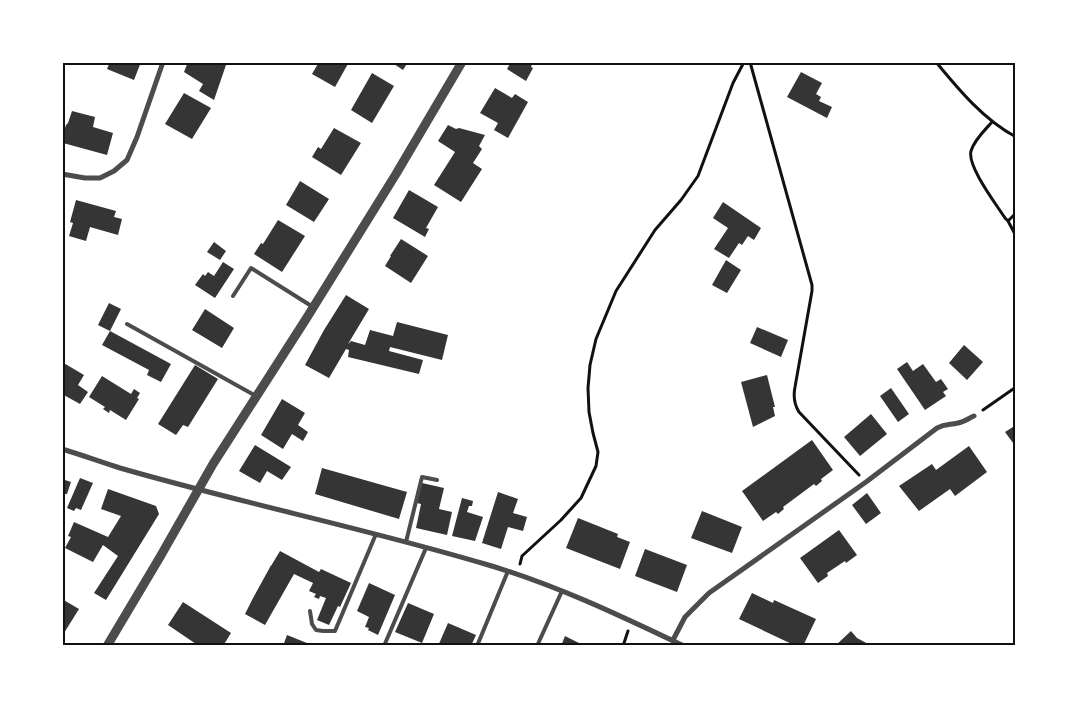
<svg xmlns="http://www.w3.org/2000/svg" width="1078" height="708" font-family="Manrope,sans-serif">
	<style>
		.building { fill: #353535 }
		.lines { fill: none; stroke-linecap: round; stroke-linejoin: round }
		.path { stroke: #111; stroke-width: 3 }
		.service { stroke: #4c4c4c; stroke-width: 4 }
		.minor { stroke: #4c4c4c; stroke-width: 5 }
		.tertiary { stroke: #4c4c4c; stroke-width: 9 }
		.neatline { fill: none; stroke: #111; stroke-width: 2 }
	</style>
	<rect width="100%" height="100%" fill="#fff"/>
	<path class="building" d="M110 62H141L134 80 107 69Z
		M188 62H227L214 100 199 91 203 84 184 72Z
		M319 62H349L335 87 312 74Z
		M391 62H408L403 70Z
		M511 62H533L531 67 533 68 526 81 507 69Z
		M801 72 822 83 816 94 821 97 819 101 832 107 827 118 787 97Z
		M372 73 394 86 372 123 351 110Z
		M495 88 512 98 515 94 528 102 508 138 494 130 498 123 480 113Z
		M184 93 211 108 192 139 165 124Z
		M72 111 95 117 93 127 113 133 107 155 63 143 65 136 63 134 66 125 68 123Z
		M448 125 456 129 459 128 485 135 479 146 482 149 473 163 482 169 461 202 434 185 455 152 438 141Z
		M334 128 361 143 341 175 312 157 318 147 321 149Z
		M300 181 329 199 314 222 286 205Z
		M409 190 438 207 426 228 429 229 425 237 393 218Z
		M76 200 116 211 114 217 122 219 118 235 90 227 86 241 69 236 73 223 70 222Z
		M723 202 761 228 754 240 748 236 742 245 739 243 729 258 714 249 728 228 713 218Z
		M278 220 305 236 282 272 254 254 261 243 263 244Z
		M401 239 428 256 411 283 385 266 391 256H390Z
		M214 242 226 251 220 260 207 252Z
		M726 260 741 270 727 293 712 285Z
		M223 262 234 269 215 298 195 285 203 274 205 276 208 272 214 276Z
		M346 295 369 309 348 344 351 341 365 345 370 330 393 336 397 322 448 335 442 360 390 347 389 351 423 360 419 374 348 357 349 350 346 349 329 378 305 365 324 330Z
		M109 303 121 309 110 331 98 325Z
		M205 309 234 328 222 348 192 330Z
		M757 327 788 340 781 357 750 343Z
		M110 331 171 364 161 382 147 375 149 370 102 345Z
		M964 345 983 362 967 380 949 363Z
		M62 362 84 375 78 385 88 392 80 404 62 394Z
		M907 362 913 371 923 364 936 382 941 379 948 389 943 392 946 396 925 410 897 369Z
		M195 365 218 379 188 427 183 425 176 435 158 424Z
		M767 375 775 407H773L775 416 753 427 741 382Z
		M102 376 131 394 134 389 140 393 137 398 139 399 126 420 110 410 109 413 103 409 105 407 89 397Z
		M891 388 909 414 898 422 880 396Z
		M282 399 305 413 298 425 308 432 303 441 292 434 283 449 261 435Z
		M871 414 887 434 860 456 844 437Z
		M1016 425V447L1005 432Z
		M812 440 833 470 821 479 822 481 816 486 814 484 783 507 784 509 778 514 776 512 763 521 742 491Z
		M255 445 291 467 282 480 267 471 260 483 239 471Z
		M969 446 987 472 955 496 950 489 919 511 899 486 932 464 936 470Z
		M322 468 407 492 399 519 315 494Z
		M80 478 93 483 81 510 76 508 74 511 67 508Z
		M62 479 71 482 67 494H65L63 499Z
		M422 483 444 488 439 509 452 512 447 535 416 528 421 504 417 503Z
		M108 489 156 506 159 514 106 600 94 593 118 556 103 545 93 562 65 548 71 537 68 536 74 522 108 537 121 516 101 509Z
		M498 492 518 499 513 513 527 517 523 531 508 527 501 549 482 543Z
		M867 493 881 513 866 524 852 505Z
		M462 498 473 501 472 506H469L467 512 483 517 475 541 452 536Z
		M702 511 742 527 732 553 691 538Z
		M578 518 618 534 617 537 630 542 620 569 566 548Z
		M839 530 857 555 846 563 845 561 827 573 828 576 818 583 800 558Z
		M645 549 687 565 677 592 635 576Z
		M280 551 319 572 321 569 351 583 340 607 338 606 329 625 317 620 326 598 320 596 319 599 314 597 316 594 309 591 313 583 294 574 265 625 245 614 252 600 269 569 271 565V566Z
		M369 583 395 595 378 635 368 630 369 628 365 627 369 617 357 611Z
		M752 593 773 603 774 600 816 619 803 646H796L739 619Z
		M62 599 79 609 64 633 62 632Z
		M183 602 231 633 223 646H199L168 625Z
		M408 603 434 614 422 643 395 632Z
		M448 623 476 635 471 646H438Z
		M851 631 857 638 872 646H835Z
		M287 635 312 645V646H283Z
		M565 636 585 646H561Z"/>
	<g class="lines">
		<path class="path" d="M750 62 812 285V291L795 387C793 397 794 404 799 412L859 475
			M936 62C959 90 984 120 1016 137
			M992 122C985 130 974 140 971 151 967 166 996 204 1005 218L1008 221 1016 236
			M1008 221 1016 213
			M983 410 1016 387
			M520 564 522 556 561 520 581 498 596 466 598 452 593 433 589 412 588 388 590 365 596 339 616 291 655 230 681 200 698 176 733 83 744 62
			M623 646 628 631"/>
		<path class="service" d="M233 296 251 268 313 307
			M127 324 256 396
			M406 542 422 477 437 480
			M310 611 312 624 316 630 323 631H335L376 534
			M384 646 426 548
			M477 646 508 571
			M537 646 562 591"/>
		<path class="minor" d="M62 174 85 178H100L114 171 127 160 137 137 163 62
			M62 449C82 455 101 462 120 468 241 503 364 528 485 564 554 584 619 615 684 646
			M673 640 685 617 709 593 866 482 937 428C945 424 949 425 958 423 964 422 969 418 974 416"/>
		<path class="tertiary" d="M107 646 160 557 213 464 306 319 396 174 462 62"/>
	</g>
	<rect width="1078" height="708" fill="none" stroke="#ffffff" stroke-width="128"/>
	<rect x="64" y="64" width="950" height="580" class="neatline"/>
</svg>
